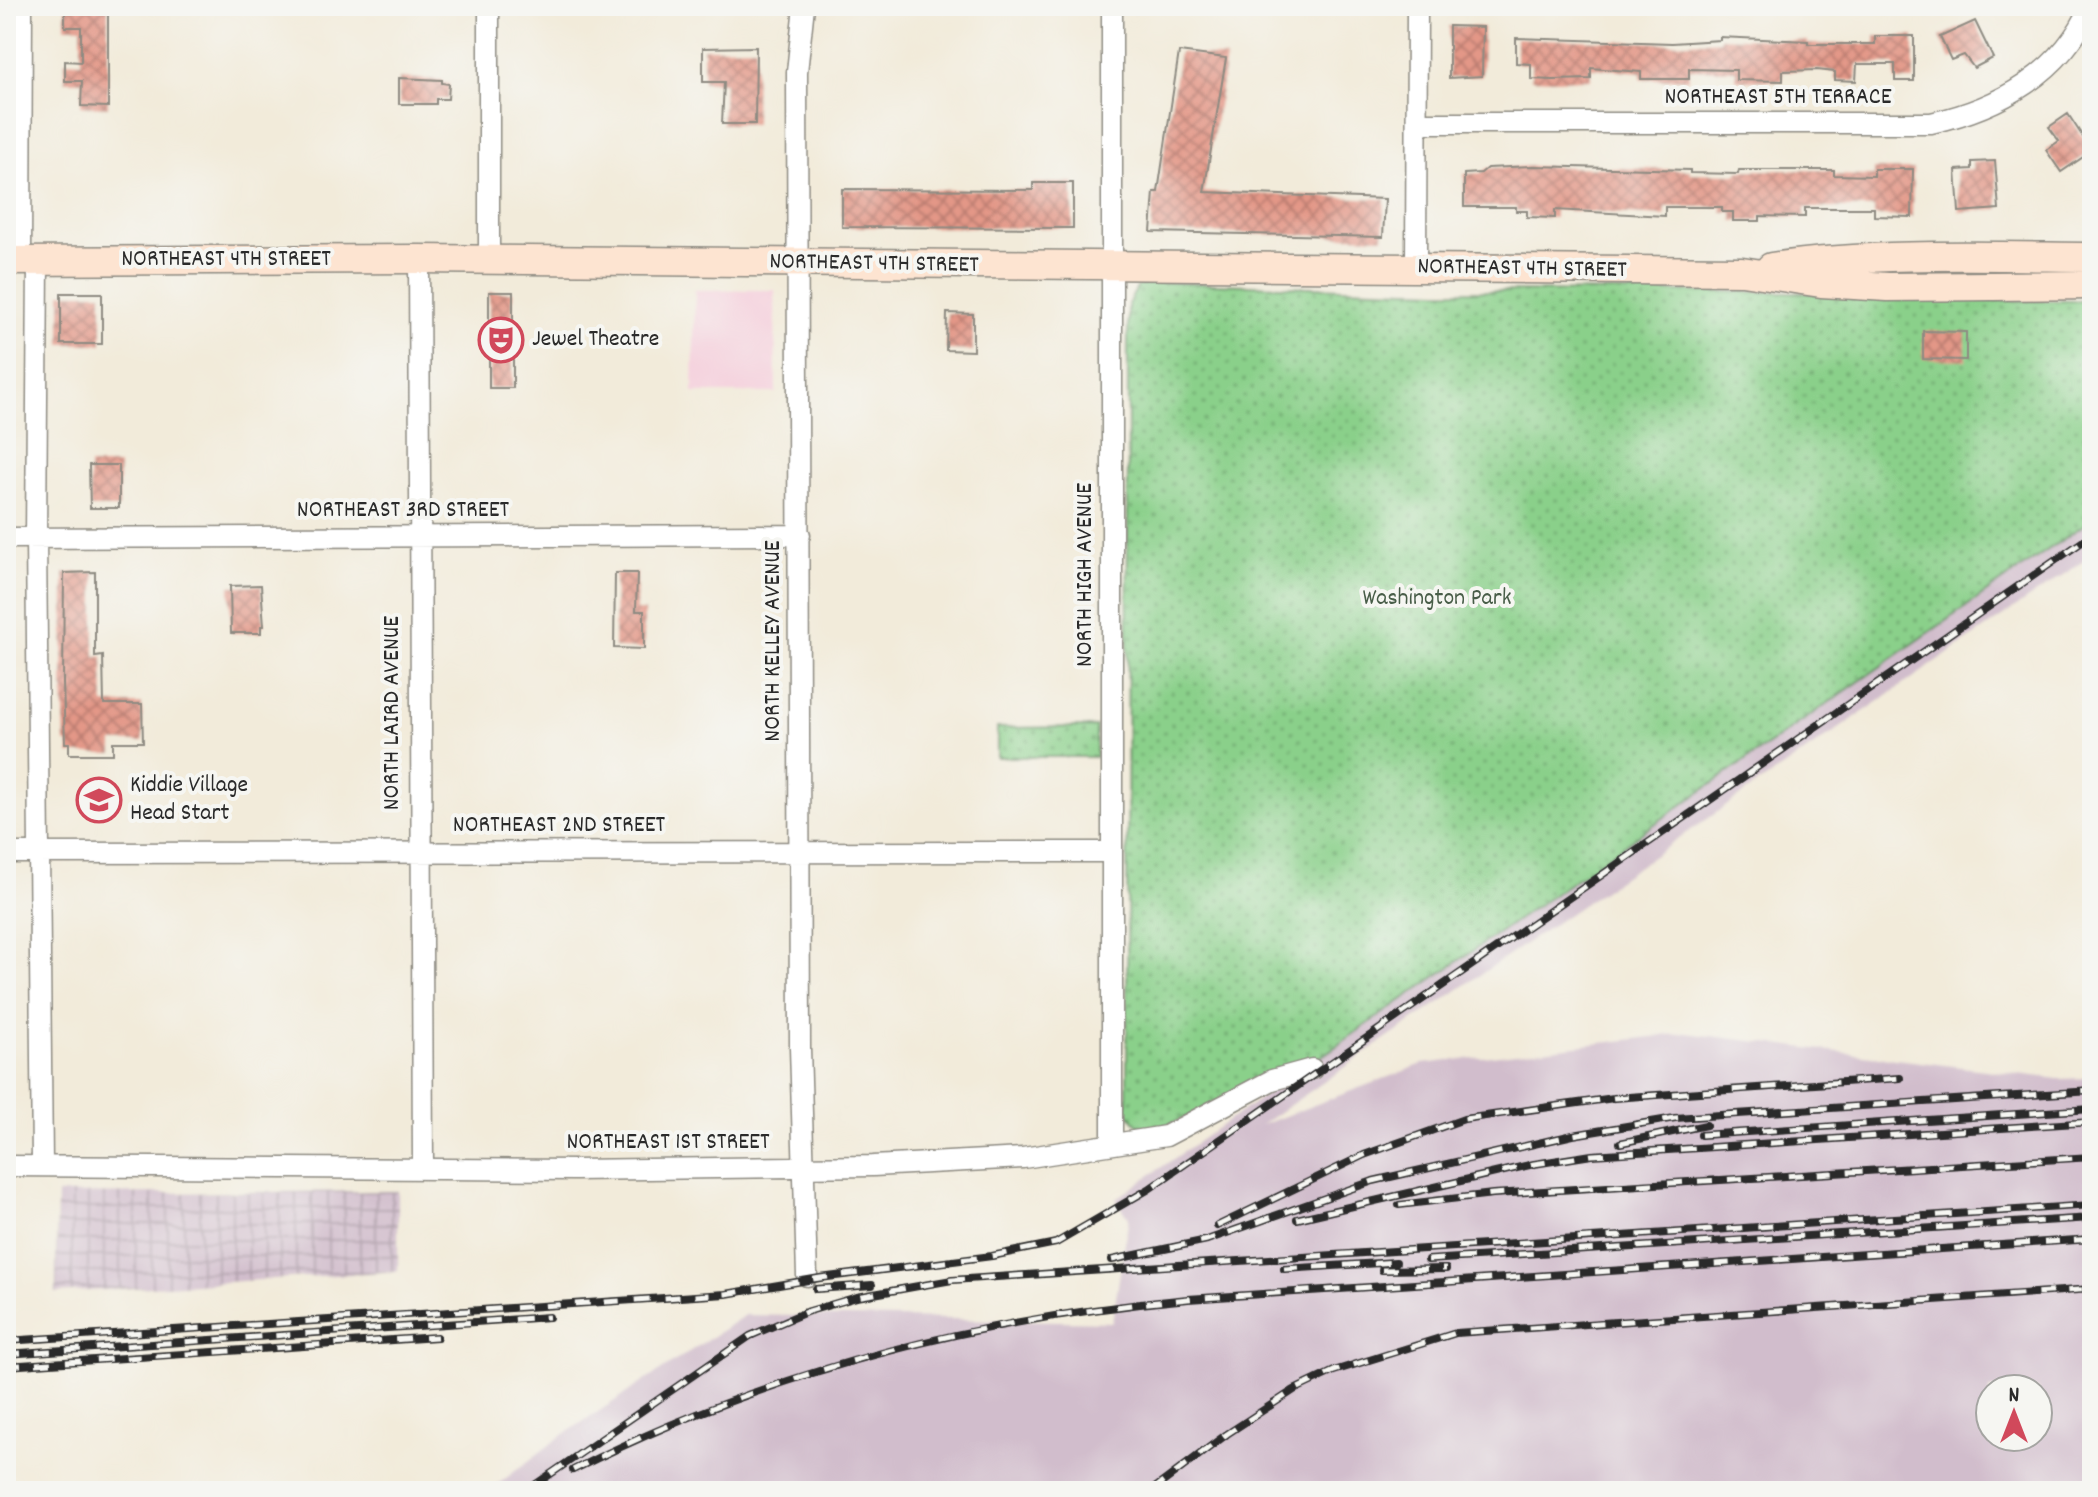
<svg xmlns="http://www.w3.org/2000/svg" width="2098" height="1497" font-family="Dekko,sans-serif">
	<style>
		.built { fill: #f5cfdc }
		.industrial { fill: url(#industrial-grid) }
		.railway { fill: #d1bdcc; fill-rule: evenodd }
		.park { fill: url(#park-dots); stroke: #5a7e5a; stroke-width: 2 }
		.building { fill: url(#building-cross-hatch) }
		.lines { fill: none; stroke-linecap: round; stroke-linejoin: round }
		.street-casing { stroke: #8e8b82; stroke-width: 23 }
		.secondary-casing { stroke: #8e8b82; stroke-width: 31 }
		.street { stroke: #fff; stroke-width: 20 }
		.secondary { stroke: #fde4d1; stroke-width: 28 }
		.rail-casing { stroke: #2b2b2b; stroke-width: 8 }
		.rail { stroke: #f6f6f2; stroke-width: 5; stroke-dasharray: 15; stroke-linecap: butt }
		.labels { text-anchor: middle; dominant-baseline: central; stroke-width: 8; stroke-linejoin: round; paint-order: stroke }
		.street-label { font-size: 24px; fill: #2b2b2b; stroke: #f6f6f2 }
		.poi-label { font-size: 24px; fill: #2b2b2b; stroke: #f6f6f2; text-anchor: start }
		.park-label { font-size: 24px; fill: #485d48; stroke: #f6f6f2 }
	</style>
	<defs>
		<pattern id="industrial-grid" width="8" height="8" patternUnits="userSpaceOnUse" patternTransform="scale(2)"><rect width="8" height="8" fill="#d1bdcc"/><path d="M0 4h8M4 0v8" fill="none" stroke="#aa9aa6"/></pattern>
		<pattern id="park-dots" width="8" height="8" patternUnits="userSpaceOnUse" patternTransform="scale(2)"><rect width="8" height="8" fill="#8ad08a"/><path d="M2 2h.1M6 6h.1" fill="none" stroke="#71a971" stroke-width="1.8" stroke-linecap="round"/></pattern>
		<pattern id="building-cross-hatch" width="8" height="8" patternUnits="userSpaceOnUse" patternTransform="scale(2)"><rect width="8" height="8" fill="#e39787"/><path d="M0 0l8 8M0 8l8-8" fill="none" stroke="#b87b6f"/></pattern>
	</defs>
	<rect width="100%" height="100%" fill="#f6f6f2"/>
	<filter id="ink" filterUnits="userSpaceOnUse"><feTurbulence type="fractalNoise" baseFrequency=".0125" numOctaves="2"/><feDisplacementMap in="SourceGraphic" scale="16" xChannelSelector="R" yChannelSelector="G"/><feConvolveMatrix kernelMatrix="1 2 1 2 8 2 1 2 1" color-interpolation-filters="sRGB"/></filter>
	<filter id="wash" filterUnits="userSpaceOnUse"><feTurbulence type="fractalNoise" baseFrequency=".006" numOctaves="4" result="noise"/><feDisplacementMap in="SourceGraphic" scale="32" xChannelSelector="R" yChannelSelector="G"/><feGaussianBlur stdDeviation="1.8" result="paint"/><feColorMatrix in="noise" values="0 0 0 0 0 0 0 0 0 0 0 0 0 0 0 0 0 1.4 0 .05"/><feComposite in="paint" operator="in"/></filter>
	<g filter="url(#wash)">
		<rect width="100%" height="100%" fill="#f2ebda"/>
		<path class="built" d="M695 290H775L776 393H693Z"/>
		<path class="industrial" d="M398 1191V1271L56 1293 57 1194Z"/>
		<path class="railway" d="M2092 519V555L1261 1125 1423 1064 1686 1033 2058 1079 2092 1078V1491H489L560 1437 745 1315 1112 1322 1129 1218 1116 1199ZM1990 1389H2038V1437H1990Z"/>
		<path class="park" d="M1154 282 1438 291 1788 292 1955 300 2092 301V519L1319 1058C1267 1064 1180 1136 1140 1127L1127 1113 1128 304 1138 286Z
			M1096 727V757H997V728Z"/>
		<g id="blocks">
			<path class="building" d="M65 6H108V107L81 106 82 81H65V61L81 62V27H65Z
				M1975 21 1993 58 1974 68 1964 55 1951 60 1940 37Z
				M1449 26 1483 27 1482 76 1449 78Z
				M1875 36H1914V81H1895V64H1857L1856 81 1835 80V72L1817 70 1783 71V81L1736 80V70L1689 69V79H1641V72L1591 68V79L1553 80 1531 79V64L1516 63V38L1672 43 1720 40V37L1808 41V44H1875Z
				M756 47 755 124H722L724 82H703V48Z
				M1179 52 1226 58 1204 192 1385 199 1383 237 1151 232 1154 192H1158Z
				M399 78 442 80V83L449 84 448 99H436V104H399Z
				M2068 114 2092 151 2061 172 2046 150 2059 141 2049 127Z
				M1995 161 1999 209 1959 212 1956 170 1972 169V162Z
				M1533 166 1690 170V173L1738 174 1739 170H1834V175L1874 176V169H1913L1912 217 1874 216V208H1805V217L1760 216V221H1733V212H1722V207H1665V216L1555 210V218L1527 217V211H1516V207H1464V174L1481 173 1487 168Z
				M1033 183H1073V228L842 227V189L1033 190Z
				M489 292H513V388H489Z
				M61 293H102V344H61Z
				M947 313 973 314V351L946 350Z
				M1923 331 1966 332V360L1923 359Z
				M89 465H119V508H90Z
				M95 572V657L103 656 104 704H142L143 742H113V754H69V743H65L63 683 64 573Z
				M615 573H637L636 611H644V649L614 648Z
				M261 585 264 626H261V633H231L230 586Z"/>
		</g>
	</g>
	<g filter="url(#ink)">
		<use href="#blocks" fill-opacity="0" stroke="#8e8b82" stroke-width="2"/>
		<g class="lines">
			<g class="street-casing">
				<path id="street" d="M489 6V260
					M804 6 797 72 800 1048 807 1276
					M1112 6V1143
					M1417 123H1931C1999 108 2062 73 2091 6
					M419 259 423 1166
					M21 261 22 6
					M38 261 36 538 42 1163
					M1416 268 1417 6
					M6 538 800 535
					M6 853 1112 852
					M6 1166 575 1170 873 1166 1023 1158 1166 1136 1272 1080 1312 1069"/>
			</g>
			<g class="secondary-casing">
				<path id="secondary" d="M6 261 419 259 1742 271 1821 283 1888 287 2092 285
					M1771 267C1877 252 1985 256 2092 257"/>
			</g>
			<use href="#street" class="street"/>
			<use href="#secondary" class="secondary"/>
			<g class="rail-casing">
				<path id="rail" d="M1701 1135 2092 1109
					M1620 1143 1706 1125
					M1399 1205 1493 1194 2092 1157
					M1297 1219 1534 1164 1592 1155 2092 1122
					M1217 1226 1364 1155 1464 1119 1614 1098 1900 1078
					M1112 1260 1207 1240 1373 1181 1573 1135 1675 1118 2092 1091
					M1428 1260 2092 1218
					M1284 1269 1396 1262
					M1382 1270 1446 1269
					M816 1289 872 1285
					M6 1341 726 1294 820 1278 992 1256 1056 1243 1149 1189 2092 535
					M6 1354 549 1317
					M6 1366 437 1337
					M573 1470C767 1372 973 1319 1188 1299L2092 1239
					M526 1491 750 1336 806 1312 857 1297 952 1280 2092 1205
					M1151 1491 1227 1434 1294 1390 1334 1371 1456 1333 2092 1289"/>
			</g>
			<use href="#rail" class="rail"/>
		</g>
	</g>
	<defs>
		<g id="theatre-ring" transform="scale(2.3)"><circle r="9.5" fill="#f6f6f2" stroke="#d1495b" stroke-width="1.5"/><path d="M-5-5.5Q0-4 5-5.5V0Q5 5 0 6Q-5 5-5 0ZM-3.3-2.5H-1v1.5H-3.3ZM1-2.5H3.3v1.5H1ZM-2.8 1Q0 5.5 2.8 1Z" fill="#d1495b"/></g>
		<g id="school-ring" transform="scale(2.3)"><circle r="9.5" fill="#f6f6f2" stroke="#d1495b" stroke-width="1.5"/><path d="M0-5L7-2L0 1L-7-2ZM-4 1L0 2.5L4 1V4Q0 6-4 4Z" fill="#d1495b"/></g>
	</defs>
	<g fill-rule="evenodd">
		<use href="#theatre-ring" x="501" y="340"/>
		<use href="#school-ring" x="99" y="800"/>
	</g>
	<g class="labels">
		<g class="street-label">
			<text x="1778" y="98">NORTHEAST 5TH TERRACE</text>
			<text x="226" y="260">NORTHEAST 4TH STREET</text>
			<text transform="translate(874 264) rotate(1)">NORTHEAST 4TH STREET</text>
			<text transform="translate(1522 269) rotate(1)">NORTHEAST 4TH STREET</text>
			<text x="403" y="511">NORTHEAST 3RD STREET</text>
			<text transform="translate(1086 575) rotate(-90)">NORTH HIGH AVENUE</text>
			<text transform="translate(774 641) rotate(-90)">NORTH KELLEY AVENUE</text>
			<text transform="translate(393 713) rotate(-90)">NORTH LAIRD AVENUE</text>
			<text x="559" y="826">NORTHEAST 2ND STREET</text>
			<text x="668" y="1143">NORTHEAST 1ST STREET</text>
		</g>
		<g class="poi-label">
			<text x="532" y="340">Jewel Theatre</text>
			<text x="130" y="786">Kiddie Village<tspan x="130" dy="28">Head Start</tspan></text>
		</g>
		<g class="park-label">
			<text x="1437" y="599">Washington Park</text>
		</g>
	</g>
	<rect width="2098" height="1497" fill="none" stroke="#f6f6f2" stroke-width="32"/>
	<g transform="translate(2014 1413)"><circle r="38" fill="#f6f6f2" stroke="#a5a5a2" stroke-width="2"/>
	<path d="M0-6L14 30L0 20L-14 30Z" fill="#d1495b"/>
	<text y="-12" font-size="22" font-weight="bold" text-anchor="middle" fill="#2b2b2b">N</text>
	</g>
</svg>
